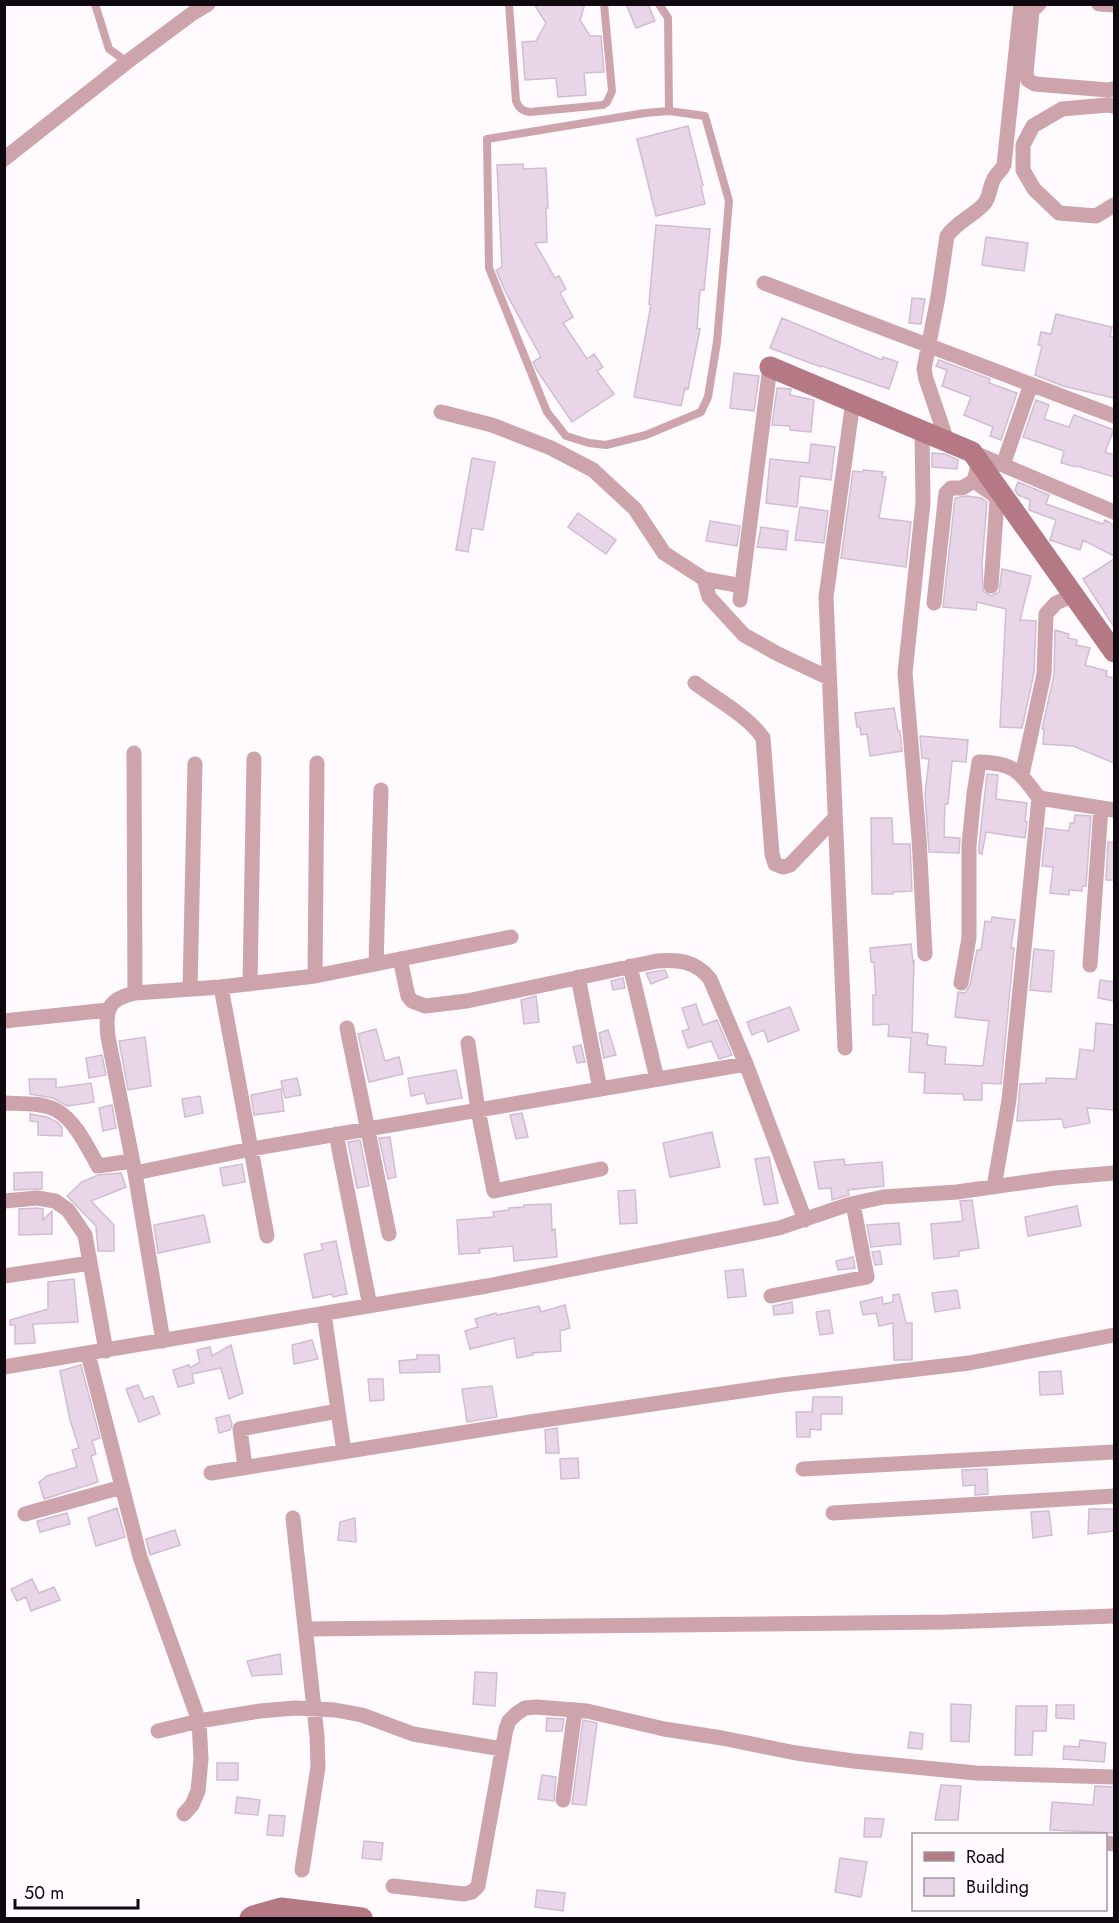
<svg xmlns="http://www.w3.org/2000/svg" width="1119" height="1923" font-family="Jost,sans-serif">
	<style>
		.building { fill: #e9d5e8; stroke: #d1bdd0; stroke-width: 1.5 }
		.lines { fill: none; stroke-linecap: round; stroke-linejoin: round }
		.lane { stroke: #cda4ab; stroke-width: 8 }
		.street { stroke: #cda4ab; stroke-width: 15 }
		.secondary { stroke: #b47984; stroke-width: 21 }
	</style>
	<rect width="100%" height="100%" fill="#fefafe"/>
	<path class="building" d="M534 4H585L580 20 590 36H601L604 72 584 73 586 95 558 97 556 78 525 80 522 42 536 41 546 23Z
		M626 4H648L655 21 636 28Z
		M688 126 703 185 701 186 705 204 656 216 637 139Z
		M523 164V169L546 168 548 208H546L547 242 535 243 555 278 559 276 566 289 560 293 573 317 563 323 587 359 594 354 603 367 597 371 614 394 572 422 536 369 533 362 541 357 506 293 496 270 502 267 497 165Z
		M656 225 710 229 704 290H700L697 328 700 329 688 389 685 388 681 406 634 397 651 305 649 304Z
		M986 237 1028 243 1024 271 982 265Z
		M912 298 925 299 921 324 909 323Z
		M1056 314 1112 327 1110 336 1114 337V398L1063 386 1035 375 1042 346 1038 345 1041 332 1051 334Z
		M782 318 882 360 883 357 898 362 889 389 822 366 821 367 770 348Z
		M939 360 990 379 989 383 1017 393 1001 440 990 436 993 427 964 415 971 397 942 386 947 370 936 366Z
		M734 373 759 376 754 411 730 408Z
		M777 388 791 389 790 395 814 400 811 432 790 430V426L772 425Z
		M1036 400 1049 405 1044 419 1069 427 1074 415 1114 430 1105 452 1114 455V477L1077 466 1076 467 1061 463 1064 451 1023 437Z
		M811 444 835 447 831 480 800 476 797 507 766 503 770 459 809 463Z
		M932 453 945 454 958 460 957 469 932 467Z
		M472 458 495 462 483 530 472 528 468 552 456 550Z
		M863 470 883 472 882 477H886L879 518 911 522 906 567 841 558 853 471 863 472Z
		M1018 482 1049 495 1046 504 1103 524 1105 520 1114 525V556L1083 540 1080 550 1050 540 1056 520 1029 510 1030 500 1018 495 1015 490Z
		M967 496 981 498 987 502 982 564 983 591 991 596 999 592 1002 569 1031 576 1020 620 1036 621 1034 673 1022 728 1000 727 1006 609 977 602 976 610 943 607 955 498Z
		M800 507 828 511 824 543 795 540Z
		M578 513 616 540 606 554 568 527Z
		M710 521 740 526 737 546 706 541Z
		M761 527 788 531 786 550 757 547Z
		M1114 559V627L1083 579Z
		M1055 630 1069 634 1068 638 1077 640 1076 645 1090 648 1085 665 1107 671 1106 676 1114 678V763L1073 746 1043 744 1044 729H1042L1054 675Z
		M894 708 898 731H900L902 751 870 756 867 734 861 735 860 727H857L855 713Z
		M920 736 968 740 966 762 952 761 948 804H945L944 837 960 838 959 853 929 852 925 795 929 759 922 758Z
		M987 774 998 775 996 799 1027 803 1025 821 1027 822 1025 838 986 832 982 854 979 853V845Z
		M1075 815 1091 816 1086 886H1082V891L1069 890V895L1050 893 1053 867 1042 866 1046 828 1069 831 1070 823H1074Z
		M871 818H892L893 844H910L912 891 893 892V894H872Z
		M1108 842 1114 843V880H1106Z
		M992 917 1015 920 1011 948H1014L1001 1084 982 1083V1100H964L963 1094 924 1093 925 1073 909 1072 911 1038 888 1036 889 1024 873 1025V995H876L874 962H871L870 948 911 944 913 962 914 961 912 1032 928 1034 927 1045 946 1047 945 1064 983 1066 989 1021 955 1017 958 992 965 993 970 985 977 950H981L985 921 991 922Z
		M1034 949 1054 951 1051 992 1030 990Z
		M665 970 668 977 651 984 646 973Z
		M623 978 625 988 613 990 611 981Z
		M1100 980 1114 982V1001L1098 998Z
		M536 996 539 1022 524 1024 521 1000Z
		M696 1004 703 1025 717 1020 732 1055 719 1059 711 1041 688 1048 682 1031 689 1029 682 1008Z
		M790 1007 799 1030 768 1042 764 1030 752 1035 747 1022Z
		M1096 1023 1114 1025V1110L1087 1108 1090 1123 1064 1128 1062 1119 1017 1121 1020 1084 1046 1083V1078L1076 1079 1080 1049 1094 1051Z
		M376 1029 385 1061 399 1057 403 1074 369 1082 358 1034Z
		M608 1030 616 1055 604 1058 599 1033Z
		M145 1037 151 1086 128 1090 119 1041Z
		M581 1045 585 1062 577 1063 573 1047Z
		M102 1055 106 1075 89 1078 86 1058Z
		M456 1070 462 1098 427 1104 424 1093 411 1096 408 1078Z
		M297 1078 301 1095 285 1098 281 1081Z
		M29 1079H56V1088L91 1083 94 1102 67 1106 53 1098 30 1094Z
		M281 1089 284 1111 254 1115 251 1095Z
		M200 1096 203 1113 185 1117 182 1099Z
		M112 1105 116 1128 103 1131 99 1108Z
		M522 1113 528 1137 516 1139 510 1115Z
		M30 1114 47 1117 57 1122 62 1127V1136L38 1135V1122L30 1121Z
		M712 1132 720 1167 670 1177 663 1143Z
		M390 1137 396 1177 388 1179 379 1138Z
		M360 1140 369 1186 357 1188 348 1142Z
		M769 1157 778 1203 764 1205 755 1159Z
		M844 1159 845 1165 882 1162 884 1186 848 1190 849 1195 832 1200 831 1188 819 1189 814 1162Z
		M242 1164 245 1182 223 1186 220 1168Z
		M42 1172V1189L14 1190V1173Z
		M121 1173 126 1187 91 1201 114 1225V1251H98L96 1226 67 1196 82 1182 98 1175Z
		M635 1190 637 1223 620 1224 618 1191Z
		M972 1200 979 1248 959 1251V1256L934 1259 931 1224 963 1221 960 1201Z
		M551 1204 552 1230 555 1229 557 1257 514 1261 513 1246 479 1249 480 1253 459 1254 457 1220 494 1217 493 1212 509 1210V1208L524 1207V1205Z
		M1077 1206 1081 1226 1028 1236 1025 1217Z
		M37 1208 43 1209V1220L52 1211V1234L19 1235V1209Z
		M204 1215 210 1242 158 1253 154 1225Z
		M899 1223 901 1244 871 1247 867 1225Z
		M336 1241 347 1294 333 1297 332 1294 313 1298 304 1254 323 1250 321 1244Z
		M880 1251 882 1264 875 1265 872 1252Z
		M853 1257 855 1268 838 1270 836 1261Z
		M743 1269 746 1296 728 1298 725 1271Z
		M74 1279 78 1322 33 1324 35 1343 15 1344V1325H10V1320L48 1309V1282Z
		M957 1290 960 1308 935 1312 932 1293Z
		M899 1294 906 1323H912V1360H894L893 1323 879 1326 876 1313 863 1315 860 1302 882 1297 883 1304 893 1302V1295Z
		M792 1302 793 1313 774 1315 773 1306Z
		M565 1305 570 1328 560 1331 561 1351 532 1353 533 1355 517 1358 514 1338 470 1349 465 1331 478 1327 475 1319 496 1313 497 1315 539 1306 541 1312Z
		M829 1310 833 1333 820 1335 816 1312Z
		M312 1340 318 1359 294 1364 292 1345Z
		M231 1345 243 1393 229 1399 221 1368 192 1374 194 1383 178 1387 173 1370 189 1365 190 1368 200 1362 197 1350 210 1347 212 1356Z
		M417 1355H439L440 1372 400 1373 399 1361 417 1359Z
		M81 1365 100 1438 92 1441 96 1454 91 1456 98 1482 44 1499 39 1482 47 1476 77 1467 72 1450 79 1448 70 1420 60 1371Z
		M1061 1371 1063 1394 1040 1395 1039 1372Z
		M368 1379H383L384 1400 370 1401Z
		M138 1385 144 1399 153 1396 160 1414 139 1422 126 1389Z
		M492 1386 497 1417 467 1422 462 1389Z
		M813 1397H842V1414H821V1430L810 1429V1437H797L796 1412H812Z
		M229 1415 232 1424 230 1430 219 1433 216 1418Z
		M557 1428 559 1453H546L545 1430Z
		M578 1458 579 1478 561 1479 560 1459Z
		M987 1469 988 1494 975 1495V1485L963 1486 962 1470Z
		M117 1508 125 1537 96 1546 88 1518Z
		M1089 1509H1114V1531L1088 1534Z
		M1049 1511 1052 1535 1033 1538 1031 1512Z
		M67 1513 70 1524 40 1532 37 1521Z
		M355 1518 356 1542 338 1540 340 1522Z
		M175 1530 180 1545 150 1555 146 1539Z
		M32 1579 39 1593 54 1587 60 1600 31 1611 26 1597 17 1601 11 1589Z
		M280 1654 282 1674 252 1676 247 1661Z
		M475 1672 497 1673 495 1706 473 1704Z
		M951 1704 971 1705 969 1742 951 1741Z
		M1056 1705H1074V1719L1056 1718Z
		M1016 1706H1047L1046 1731H1033L1032 1755H1015Z
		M547 1718 564 1719 562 1731H546Z
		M583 1720 597 1723 586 1805 572 1804Z
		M910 1732 923 1734 922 1749 908 1748Z
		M1080 1740 1106 1743 1104 1762 1063 1759 1064 1746 1079 1747Z
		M217 1763H238V1780H217Z
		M542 1775 556 1777 554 1801 538 1799Z
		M941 1785 961 1786 958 1820H935Z
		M1095 1786 1114 1787V1833L1050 1830 1052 1802 1093 1805Z
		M237 1797 260 1800 258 1815 235 1813Z
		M269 1815 285 1816 283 1836 267 1835Z
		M865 1818 884 1819 881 1837H864Z
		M364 1841 383 1843 381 1860 362 1858Z
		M840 1858 867 1862 861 1897 835 1892Z
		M537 1890 565 1893 563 1911 535 1907Z"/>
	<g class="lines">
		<path class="lane" d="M95 4 109 49 127 62
			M509 4 516 101C519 108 522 111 530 112L603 105 607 102 612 91 604 4
			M659 4 668 18 669 111
			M669 111 705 116 729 201 717 342 708 397 701 412 646 435 606 445 589 443 566 436 547 412 489 268 487 139 645 113Z"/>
		<path class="street" d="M1039 4 1032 11 1026 73 1028 80 1035 84 1108 90 1114 89
			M1099 4 1114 5
			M1114 106 1108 105 1062 109 1033 126 1023 145V170L1034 189 1059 213 1096 216 1114 205
			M4 159 127 62 193 13 208 4
			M764 283 1114 416
			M441 412 492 425 551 448 593 470 635 509 664 553 704 579 742 586
			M922 431 923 503 905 673 919 838 925 954
			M947 441 926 379 924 369 938 297 947 236C957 222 973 216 984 204 991 196 989 185 995 177 998 172 1001 171 1004 165L1021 4
			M972 452 1114 512
			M1003 465 1031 384
			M974 481 994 495 997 500 991 586
			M704 579 709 597 744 635 778 654 829 678
			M740 600 770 367
			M934 603 946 493 951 488H962L974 481 979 462
			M695 683C716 699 748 716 763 738L772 854 775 864 783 867 790 865 835 818
			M134 753 135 993
			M1022 775 1044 674 1046 614 1056 603 1074 595
			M1039 798 1114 810
			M400 959 408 996 412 1001 425 1006 467 1001 657 961C678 959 696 961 710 979L746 1064 805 1220
			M376 964 381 790
			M1090 965 1101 808
			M630 966 657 1079
			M315 976 317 763
			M578 977 600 1089
			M961 983 969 938V845L974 794 979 762C1014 763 1019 771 1039 798L1009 1100 994 1187
			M250 984 254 759
			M221 987 267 1236
			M190 989 195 764
			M4 1021 108 1010
			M347 1028 389 1234
			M468 1043 478 1110 494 1191 601 1169
			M845 1048 826 597 853 401
			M4 1103C20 1104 41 1102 56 1110 75 1120 88 1148 98 1166L132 1161
			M336 1134 370 1306
			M135 1173 251 1149 746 1064
			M4 1201 37 1198 55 1201 68 1210 85 1235 106 1351
			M4 1276 90 1263
			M771 1296 867 1277 853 1204
			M324 1314 344 1452
			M163 1341 135 1173 108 1037C105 1011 107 999 135 993L221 987 315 976 511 937
			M88 1354 140 1557 199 1721 201 1759 198 1791 192 1805 184 1814
			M4 1367 487 1286 779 1228 847 1205 883 1197 957 1192 1055 1178 1114 1173
			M245 1467 240 1429 338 1411
			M803 1469 1114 1452
			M211 1473 530 1422 782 1385 969 1363 1114 1335
			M833 1513 1114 1496
			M25 1514 122 1487
			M293 1518 317 1736 318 1767 302 1870
			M306 1629 947 1622 1114 1616
			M158 1731 199 1721 260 1711 295 1708 335 1710 362 1715 413 1734 502 1749
			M563 1800 575 1710
			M1106 1843 1114 1844
			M393 1886 464 1894 472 1892 478 1886 506 1729 509 1721 516 1714 525 1708 536 1707 587 1711 664 1729 722 1738 796 1753 853 1761 976 1773 1114 1777"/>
		<path class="secondary" d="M770 367 972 452 1114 652
			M250 1918 253 1916 281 1908 362 1918"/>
	</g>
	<rect width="1119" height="1923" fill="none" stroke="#100a10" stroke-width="12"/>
	<rect x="912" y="1833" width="195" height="78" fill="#fefafe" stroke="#9f9a9f" stroke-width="1.5"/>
	<rect x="924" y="1852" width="30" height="9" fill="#b47984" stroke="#9f9a9f" stroke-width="1.5"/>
	<text x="966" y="1863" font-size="18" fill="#100a10">Road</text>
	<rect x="924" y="1878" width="30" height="18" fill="#e9d5e8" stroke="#9f9a9f" stroke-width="1.5"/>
	<text x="966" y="1893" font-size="18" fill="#100a10">Building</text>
	<path d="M15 1899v9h123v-9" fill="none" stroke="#100a10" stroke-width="3"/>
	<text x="24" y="1899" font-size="18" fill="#100a10" stroke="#fefafe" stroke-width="4.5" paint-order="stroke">50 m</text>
</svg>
